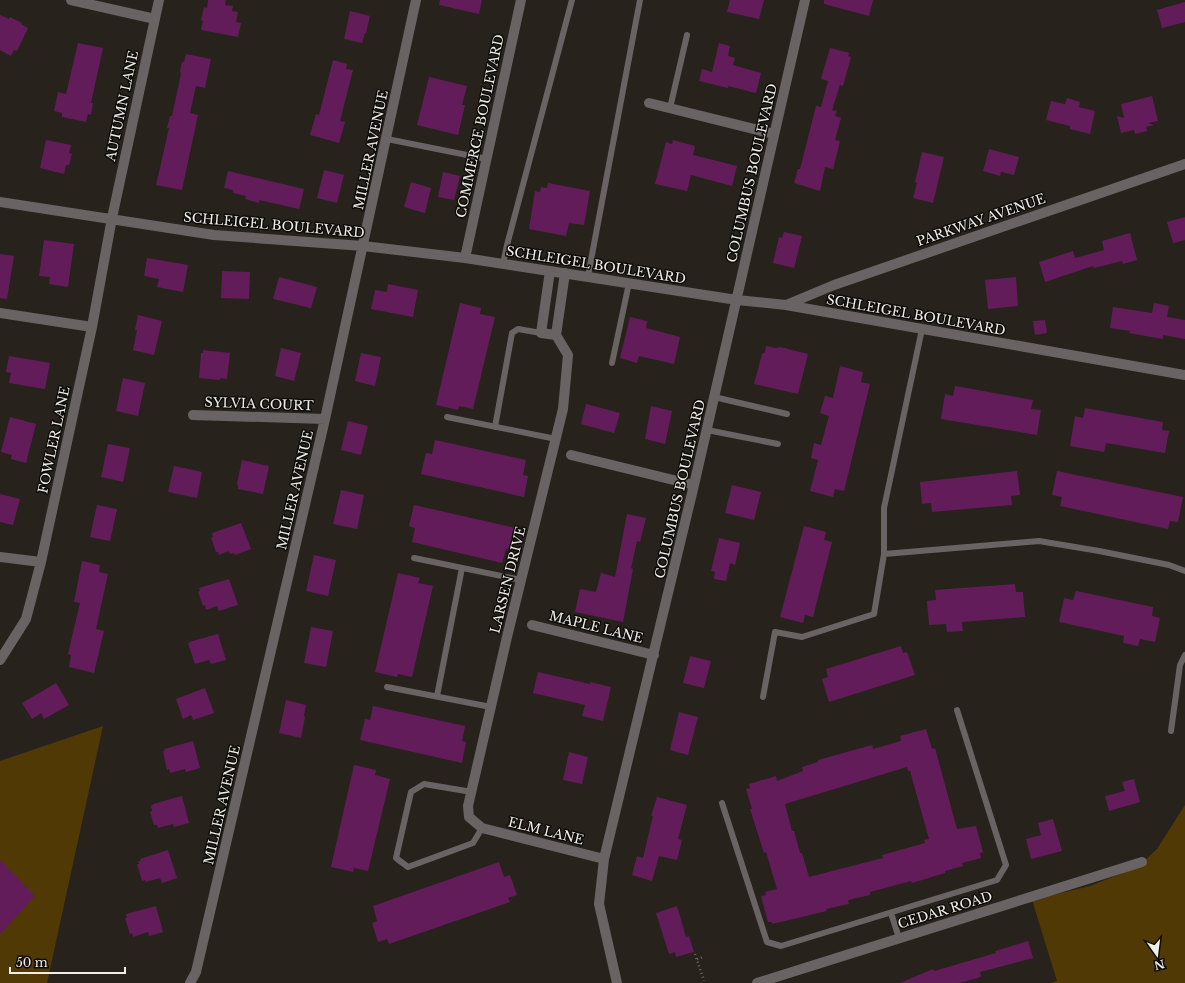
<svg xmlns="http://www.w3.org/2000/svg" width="1185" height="983" font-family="'Libre Baskerville',serif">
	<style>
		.green { fill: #513906 }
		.building { fill: #621c5a; fill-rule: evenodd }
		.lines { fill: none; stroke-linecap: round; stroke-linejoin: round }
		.path { stroke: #6d6963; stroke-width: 2.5; stroke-dasharray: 1 3; stroke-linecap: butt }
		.lane { stroke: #696463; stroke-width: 6 }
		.street { stroke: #696463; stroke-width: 10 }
		.labels { text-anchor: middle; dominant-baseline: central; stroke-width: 3; stroke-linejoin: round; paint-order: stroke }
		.street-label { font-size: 13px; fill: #f0ede8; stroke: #0e0c09 }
	</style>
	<rect width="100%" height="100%" fill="#27231c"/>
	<path class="green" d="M103 726 47 983H0V761Z
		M1185 805V983H1050L1057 981 1032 900 1090 886 1138 867 1157 849Z"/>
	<path class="building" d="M208 0H226L225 5 233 6 232 11 238 12 236 22 241 23 238 37 201 30 203 21 201 20 204 7 207 8Z
		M440 0H482L479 14 439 5Z
		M730 0H764L759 19 727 12Z
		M824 0H873L869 16 824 4Z
		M1185 2V22L1162 28 1157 10Z
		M350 11 370 16 366 33H365L362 43 344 39Z
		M0 15 9 19 10 17 22 23 21 24 28 28 17 51 14 50 11 56 0 50Z
		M78 43 103 48 91 103H93L91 115 88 114 86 122 62 117V113L54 111 58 92 66 94Z
		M719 43 730 46 728 56 735 58 733 65 761 73 756 93 728 86V88L699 81 702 69 712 72Z
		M830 48 849 53 848 56 851 57 843 86 840 85 832 110 837 111 835 116 841 118 835 140 840 141 833 169 825 167 820 191 794 183 798 169H800L816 106 821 107 828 81 821 79Z
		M186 54 211 59 205 88 196 86 190 113 198 115 182 190 156 185 169 128H167L170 116H172L181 74 180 71 182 62H184Z
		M333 60 347 64 346 69 353 70 340 121 345 122 339 143 310 135 316 114 319 115Z
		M429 77 467 86 462 105H465L458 135 417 125Z
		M1152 96 1158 121 1148 123 1154 125 1146 127 1147 131 1135 134 1134 130 1121 133 1117 116 1124 118 1121 104Z
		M1067 98 1080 102 1079 107 1095 111 1090 134 1070 129V126L1046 120 1051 101 1065 104Z
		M46 140 71 145 69 153 72 154 69 165H66L64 174 40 168Z
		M673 140 695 146 693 155 737 166 732 186 691 175 687 191 655 184 666 142 672 144Z
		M989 149 1019 157 1014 175 1001 172 1000 176 983 171Z
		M922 152 944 157 933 203 913 198 917 183 915 182Z
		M324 170 344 175 337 203 317 198Z
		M228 171 304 189 299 209 259 200V203L245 199 246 196 233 193V190L224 188Z
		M443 172 460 176 454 200 438 197Z
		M411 182 431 188 425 213 404 207Z
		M548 183 590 191 584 225 569 223 566 236 529 229 535 191 540 192 541 187 547 188Z
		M1185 217V240L1173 243 1167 222Z
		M784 232 802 236 794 268 773 263 779 237 782 238Z
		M1130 233 1137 260 1123 264 1122 261 1094 268 1093 266 1045 282 1039 262 1073 251 1075 258 1104 250 1102 241Z
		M44 240 74 244 68 287 49 284 50 277 39 276Z
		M0 254 14 256 7 299 0 298Z
		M147 258 188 265 183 292 157 287 159 279 144 276Z
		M222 271 250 272 249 299 221 298Z
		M279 277 317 287 311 308 273 299Z
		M1016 277 1018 306 988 309 985 280Z
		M388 284 418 290 413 317 371 309 375 290 387 292Z
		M460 303 481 308 480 314 495 317 473 409 459 406 458 410 436 405Z
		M1154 303 1169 306 1167 317 1185 320V339L1163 335V339L1129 333 1130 331 1110 328 1113 307 1152 313Z
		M138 315 162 321 154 355 133 350 137 330H135Z
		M630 317 647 321 646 328 680 337 674 364 639 356 637 363 620 358Z
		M1045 320 1047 333 1035 335 1033 321Z
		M766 346 776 348 780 347 808 354 798 394 754 384 762 354 765 352Z
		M281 348 301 353 294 381 275 376Z
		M203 350 230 353 227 379 220 378V380L199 378 201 353H203Z
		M361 353 381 357 375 386 355 381Z
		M9 356 50 363 45 389 9 383 11 373 6 372Z
		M840 366 863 372 861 382 870 384 844 491 835 489 833 497 810 491 818 460 811 458 814 443 821 445 829 416 820 413 825 396 833 398Z
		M123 378 145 383 138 416 116 411Z
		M955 386 1033 400 1031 409 1041 410 1037 435 941 419 945 394 953 396Z
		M586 404 620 413 614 433 581 424Z
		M651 406 672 411 665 444 645 439Z
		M1085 408 1163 422 1162 430 1169 431 1165 453 1106 443 1104 452 1070 446 1075 416 1083 418Z
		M10 417 36 424 26 463 11 459 12 455 1 452Z
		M348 421 368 426 361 455 341 450Z
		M435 440 526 460 523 475 528 476 524 497 421 474 426 453 432 454Z
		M108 444 130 448 123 482 101 477Z
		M242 460 269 466 263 494 238 489V485L237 484Z
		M174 466 202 472 197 498 168 492Z
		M1017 471 1020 495 1011 496 1012 505 932 512 931 503 922 504 920 482Z
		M1057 471 1183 497 1178 522 1170 521 1168 529 1060 506 1062 497 1052 495Z
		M732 485 761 492 754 520 725 513Z
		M341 490 364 495 357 529 333 524Z
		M0 494 20 499 13 525 0 522Z
		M97 505 117 509 110 541 90 537Z
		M414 505 516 528 511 550 506 549 502 563 412 542 415 528 409 526Z
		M627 514 646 518 640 542 637 541 631 568 633 569 623 622 575 612 580 589 596 592 601 573 615 577Z
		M241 523 251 549 235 555 234 553 230 554 229 551 219 555 218 552H216L211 538 213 537 212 533Z
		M804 526 826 532 824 540 832 542 813 617 805 615 803 623 780 617Z
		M719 538 740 543 735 565 730 563 726 581 714 579 715 572 711 571Z
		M314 555 336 560 328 596 306 591Z
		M82 561 100 565 99 572 108 574 96 629 104 631 94 673 69 667 71 655 68 654 80 603 74 602Z
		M398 573 420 578 418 583 433 586 412 677 398 674 397 677 375 672Z
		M229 579 238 605 219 611 217 606 206 610 205 605 203 606 198 592 200 591 199 588Z
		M1015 584 1016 592H1023L1025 617 962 622 963 631 947 632 946 624 929 625 927 601 936 600 935 590Z
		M1076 591 1153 607 1152 616 1160 618 1155 642 1140 639 1138 646 1123 643 1124 636 1059 622 1064 598 1073 600Z
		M311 627 333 631 326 667 304 663Z
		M218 634 226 660 211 664 209 660 195 664 188 643H190L189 642Z
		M901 646 903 653 907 652 915 675 829 702 822 679 828 677 826 669Z
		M690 656 711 661 704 688 683 683Z
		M538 672 590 684V682L611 687 603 721 582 716 585 705 533 693Z
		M56 683 69 705 44 719 41 713 32 719 22 703Z
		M205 688 214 713 193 720 191 715 183 719 176 699Z
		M286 700 306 705 304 716 305 717 301 738 279 733Z
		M373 706 465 726 462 741 466 742 462 763 360 740 365 719 370 720Z
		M679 712 698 717 688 755 670 750Z
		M926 729 932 749 935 748 957 829 976 826 983 852 980 853 981 858 962 863 963 866 945 871V873L912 883 911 881 870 892V895L848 900 849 904 826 909 827 911 772 924V922H768L761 896 766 895 765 892 777 889 766 852 764 853 750 809H752L746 789 750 788 749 784 776 776 777 781 803 771 802 767 818 762V760L872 745 873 749 901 741 900 736ZM907 767 908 771H910L929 839 924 840 925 843 882 855 883 858 809 877 802 853H800L794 831H792L785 804Z
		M193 741 200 768 186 772 185 769 170 773 169 769 167 770 163 751H165L164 749Z
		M569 752 588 757 582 784 563 780Z
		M354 765 376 770 375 775 390 779 368 871 354 868 353 872 331 867Z
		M1134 779 1140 802 1109 811 1105 796 1125 791 1122 782Z
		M182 796 189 823 174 827 173 824 158 828 157 825H154L150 812 152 811 151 806 153 805V804Z
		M657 797 687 805 678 839 682 840 677 860 659 856 652 881 632 875 637 856 643 858 653 816H651Z
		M1053 819 1062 851 1031 859 1026 839 1041 835 1038 823Z
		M168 850 177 878 162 883 160 878 146 882 145 880 142 881 137 864H139L138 861H141L140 859Z
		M0 860 35 896 0 934Z
		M499 862 504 877 510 875 517 895 508 898 510 902 389 944 387 939 378 942 372 923 377 921 373 906Z
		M156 906 163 932 149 936 148 932 133 937 132 933 130 934 125 918H127L126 914Z
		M677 906 686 937 689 936 694 952 676 957 675 952 669 954 656 913Z
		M1028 941 1033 958 980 972 981 977 959 983H900L933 969 934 971 996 953 995 951Z"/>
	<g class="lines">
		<path class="path" d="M695 954 704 981
			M697 959 703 957"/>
		<path class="lane" d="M670 108 687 35
			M387 139 487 159
			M503 264 507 245 572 0
			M588 276 640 0
			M612 363 629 283
			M714 397 787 414
			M447 417 556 439
			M495 427 512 333 518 329 541 333
			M707 430 778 444
			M884 554 1039 541 1099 551 1169 565 1185 571
			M414 558 521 580
			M387 687 491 707
			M437 696 462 568
			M763 697 775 632 802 637 874 614 884 554V508L922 329
			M1171 731 1180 665 1185 655
			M472 792 424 784 411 792 396 858 408 867 473 843 482 828
			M722 803 767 942 781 946 997 880 1006 865 957 710
			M891 913 899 938"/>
		<path class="street" d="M71 0 155 19
			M649 103 774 134
			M0 202 214 235 363 246 465 258 737 300 786 305 1185 375
			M465 258 521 0
			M550 271 541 333 556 335
			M565 273 556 335 568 355 563 409 507 637 468 806 469 817 482 828 604 859
			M786 305 834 285 1185 164
			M0 313 92 327
			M193 415 325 419
			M571 455 694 485
			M0 557 41 562
			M532 625 654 655
			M0 660 26 619 41 562 92 327 112 218 159 0
			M190 983 196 972 325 419 416 0
			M617 983 599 904 604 859 694 485 805 0
			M757 983 1142 862"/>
	</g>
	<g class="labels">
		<g class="street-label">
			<text transform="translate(122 106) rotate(-78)">AUTUMN LANE</text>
			<text transform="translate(480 126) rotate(-78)">COMMERCE BOULEVARD</text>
			<text transform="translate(371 150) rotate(-78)">MILLER AVENUE</text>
			<text transform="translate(752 173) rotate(-77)">COLUMBUS BOULEVARD</text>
			<text transform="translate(981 220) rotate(-19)">PARKWAY AVENUE</text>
			<text transform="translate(274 225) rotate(5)">SCHLEIGEL BOULEVARD</text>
			<text transform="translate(596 265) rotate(9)">SCHLEIGEL BOULEVARD</text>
			<text transform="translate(916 315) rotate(10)">SCHLEIGEL BOULEVARD</text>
			<text transform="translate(259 404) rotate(2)">SYLVIA COURT</text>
			<text transform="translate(54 440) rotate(-78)">FOWLER LANE</text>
			<text transform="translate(680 489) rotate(-77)">COLUMBUS BOULEVARD</text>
			<text transform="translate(295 490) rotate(-77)">MILLER AVENUE</text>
			<text transform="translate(508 580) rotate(-76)">LARSEN DRIVE</text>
			<text transform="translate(596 627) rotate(14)">MAPLE LANE</text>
			<text transform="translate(222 805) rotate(-77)">MILLER AVENUE</text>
			<text transform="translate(546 831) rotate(14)">ELM LANE</text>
			<text transform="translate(945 910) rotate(-17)">CEDAR ROAD</text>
		</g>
	</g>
	<g transform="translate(1157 955) rotate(166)" stroke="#0e0c09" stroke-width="3" paint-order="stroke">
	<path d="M0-3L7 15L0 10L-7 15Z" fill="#f0ede8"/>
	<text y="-6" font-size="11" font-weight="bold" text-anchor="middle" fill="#f0ede8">N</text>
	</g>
	<path d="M10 967v6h115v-6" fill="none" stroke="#f0ede8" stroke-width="2"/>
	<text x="16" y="967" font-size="12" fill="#f0ede8" stroke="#0e0c09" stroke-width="3" paint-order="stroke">50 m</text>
</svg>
